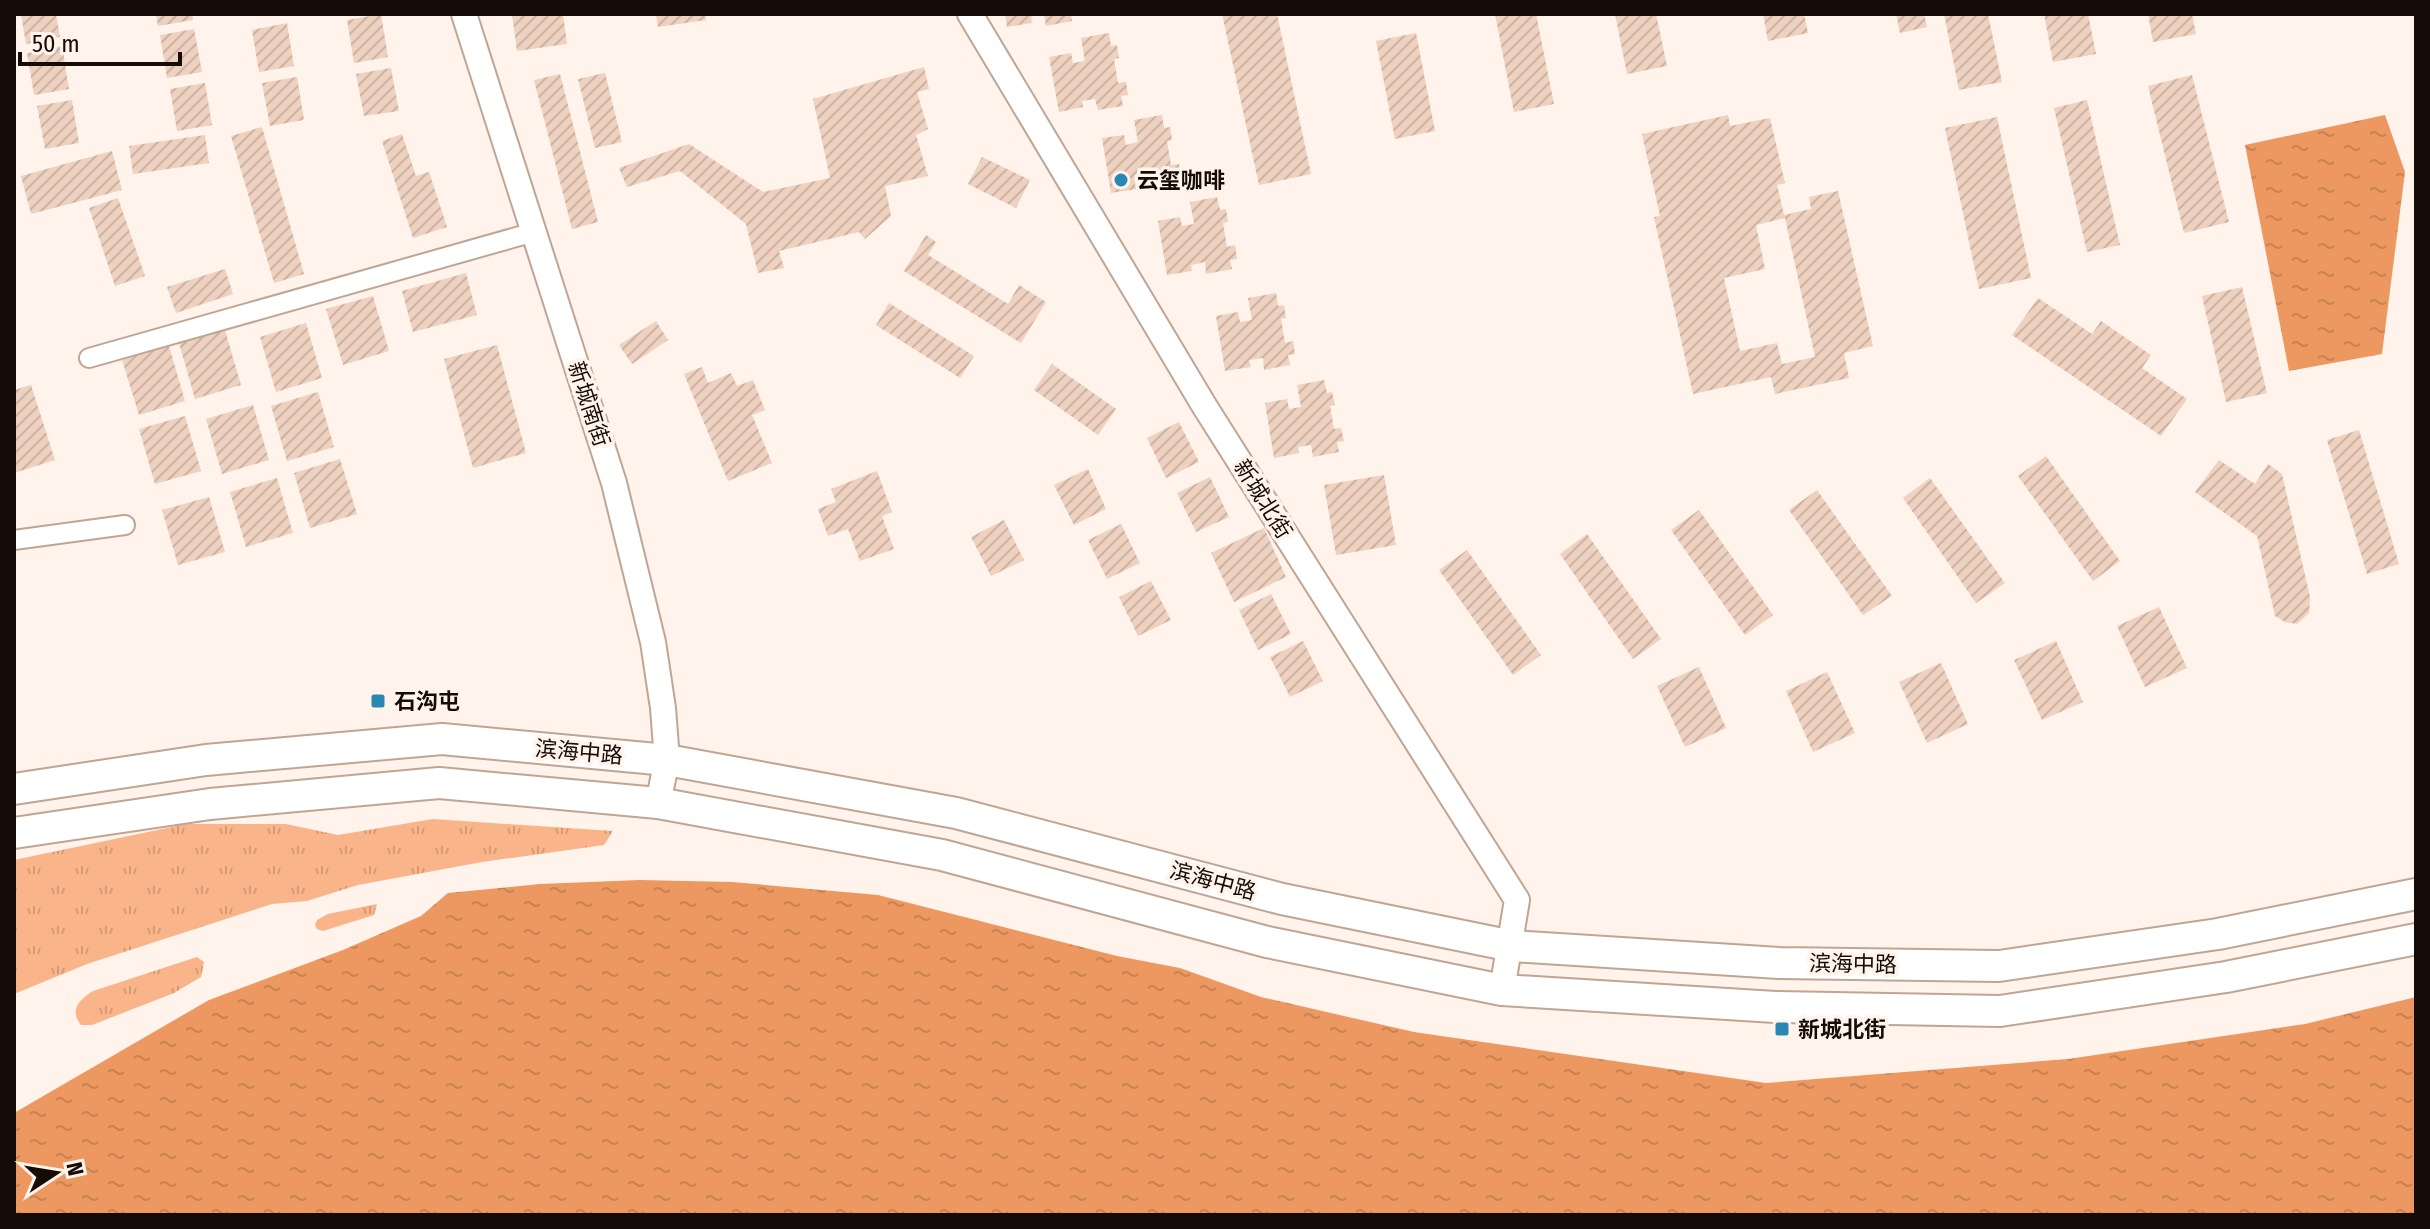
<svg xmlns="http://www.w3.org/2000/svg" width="2430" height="1229" font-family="'Fira Sans Condensed','Noto Sans SC',sans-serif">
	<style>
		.grass { fill: url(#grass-tufts) }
		.water { fill: url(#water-ripples) }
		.building { fill: url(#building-hatch); fill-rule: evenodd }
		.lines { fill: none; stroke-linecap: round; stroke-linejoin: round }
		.minor-casing { stroke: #c0a593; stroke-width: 22 }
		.tertiary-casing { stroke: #c0a593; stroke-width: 28 }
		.primary-casing { stroke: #c0a593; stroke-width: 34 }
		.minor { stroke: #fff; stroke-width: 18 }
		.tertiary { stroke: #fff; stroke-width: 24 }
		.primary { stroke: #fff; stroke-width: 30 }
		.poi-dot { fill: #2987b3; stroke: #fff3eb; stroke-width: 3 }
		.labels { text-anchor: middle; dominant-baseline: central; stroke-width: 7; stroke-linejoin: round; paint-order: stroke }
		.poi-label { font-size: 22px; font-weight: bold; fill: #160c07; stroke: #fff3eb; text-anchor: start }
		.street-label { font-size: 22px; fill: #160c07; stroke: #fff3eb }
	</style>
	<defs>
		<pattern id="grass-tufts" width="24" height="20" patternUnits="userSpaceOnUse" patternTransform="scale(2)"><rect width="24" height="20" fill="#f9b589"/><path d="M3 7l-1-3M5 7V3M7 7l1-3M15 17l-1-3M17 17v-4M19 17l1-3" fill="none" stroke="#d59a75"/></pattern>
		<pattern id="water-ripples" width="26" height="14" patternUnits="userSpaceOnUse" patternTransform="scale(2)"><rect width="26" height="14" fill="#ec9860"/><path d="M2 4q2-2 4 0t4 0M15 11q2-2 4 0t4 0" fill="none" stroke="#ca8252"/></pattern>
		<pattern id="building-hatch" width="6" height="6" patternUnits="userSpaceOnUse" patternTransform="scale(2)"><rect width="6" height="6" fill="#eed1bf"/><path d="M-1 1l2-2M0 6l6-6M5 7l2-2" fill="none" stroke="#cbb2a3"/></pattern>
	</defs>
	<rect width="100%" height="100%" fill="#fff3eb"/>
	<path class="grass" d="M433 819 613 831 604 845 482 862 358 885 307 901 272 904 87 964 14 994V860L186 824H286L338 835Z
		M377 904 374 915 323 931 317 929 315 925 317 920 328 914Z
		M197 957 204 962 201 977 174 993 92 1025H81C69 1010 79 1000 93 991Z"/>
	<path class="water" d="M2385 115 2405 172 2382 354 2289 371 2245 145Z
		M640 880 732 882 878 895 1117 956 1180 968 1261 997 1414 1032 1766 1083 2068 1059 2305 1024 2416 997V1215H14V1113L209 1000 343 950 421 916 448 893 540 884Z"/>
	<path class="building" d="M21 14H56L60 37 26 44Z
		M156 14H192L193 20 158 26Z
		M381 14 388 57 354 63 347 20Z
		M512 14H563L567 44 517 51Z
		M656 14H705L706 20 658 27Z
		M1005 14H1037V15L1031 17 1032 23 1007 27Z
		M1044 14H1071L1072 21 1046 26Z
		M1222 14H1277L1311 174 1259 185Z
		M1495 14H1536L1554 104 1514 112Z
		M1615 14H1656L1667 66 1627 74Z
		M1763 14H1804L1808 33 1768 41Z
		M1896 14H1924L1927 27 1900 33Z
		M1944 14H1988L2002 82 1959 90Z
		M2044 14H2088L2096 54 2053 62Z
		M2148 14H2192L2196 34 2153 42Z
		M287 23 294 66 259 72 252 30Z
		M194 29 202 72 167 78 160 35Z
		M1109 33 1111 46 1117 45 1119 58 1114 59 1118 83 1126 82 1128 95 1121 96 1123 106 1098 110 1095 99 1082 101 1083 107 1059 112 1049 57 1071 53 1073 63 1085 61 1081 38Z
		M1416 33 1435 131 1395 139 1376 41Z
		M62 46 69 89 34 95 27 53Z
		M924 67 929 89 917 92 928 129 916 135 928 176 885 186 891 216 865 239 859 232 779 251 784 268 758 273 746 224 680 171 627 187 619 168 689 144 763 192 830 178 813 99Z
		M391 68 399 111 364 116 356 74Z
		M605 73 622 142 595 148 578 79Z
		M560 74 598 222 572 229 534 80Z
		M2192 75 2229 222 2184 233 2148 86Z
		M297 77 304 120 270 126 262 83Z
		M205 83 212 125 177 131 170 89Z
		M72 100 79 143 45 149 37 106Z
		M2087 100 2120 245 2087 252 2054 108Z
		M1162 115 1164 128 1170 127 1172 140 1167 141 1171 165 1179 164 1181 177 1174 178 1176 188 1150 192 1148 180 1135 183 1136 189 1111 193 1102 138 1124 135 1126 145 1138 142 1134 120Z
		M1728 115 1730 126 1770 118 1785 183 1777 185 1784 215 1811 209 1809 197 1838 191 1873 346 1844 353 1849 378 1775 394 1771 377 1693 394 1654 217 1660 216 1642 134ZM1785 218 1815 357 1782 364 1777 343 1740 351 1724 278 1765 269 1756 225Z
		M1997 117 2031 278 1979 289 1945 128Z
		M262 127 304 274 274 283 231 136Z
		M402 134 416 176 429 172 447 227 413 238 382 141Z
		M205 135 209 163 133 174 129 146Z
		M112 151 122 190 31 214 21 176Z
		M982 157 1030 180 1016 208 968 184Z
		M1217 197 1220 210 1226 209 1228 222 1223 223 1227 247 1235 245 1237 259 1230 260 1232 269 1206 274 1205 262 1191 265 1192 271 1167 275 1158 221 1180 217 1182 226 1194 224 1190 202Z
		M118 198 145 276 115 286 89 208Z
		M926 235 936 242 928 255 1008 304 1019 285 1046 302 1021 343 904 271Z
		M225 269 233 294 176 313 167 287Z
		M466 273 477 315 413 332 402 291Z
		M2242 287 2267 393 2226 402 2202 296Z
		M1276 293 1278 306 1284 305 1286 318 1281 319 1285 343 1293 341 1295 354 1288 355 1290 365 1264 370 1263 358 1249 360 1251 367 1225 371 1216 316 1238 312 1240 322 1252 320 1248 298Z
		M373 296 389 351 343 365 326 309Z
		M2038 298 2092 334 2101 321 2151 355 2142 368 2187 399 2161 436 2012 335Z
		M889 303 974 356 960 378 876 325Z
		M656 321 668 340 632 364 619 345Z
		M306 323 322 378 276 392 260 337Z
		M225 330 241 385 195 399 179 343Z
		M497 345 526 453 473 468 444 359Z
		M169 346 185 401 139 415 122 360Z
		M1052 364 1116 409 1098 435 1034 390Z
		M702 367 708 383 731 373 737 386 753 380 765 410 752 415 772 463 728 481 684 374Z
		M1324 380 1327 393 1332 392 1335 405 1330 406 1334 429 1341 428 1344 441 1337 442 1339 452 1313 457 1311 445 1298 447 1299 453 1274 458 1265 403 1287 399 1289 409 1301 407 1297 385Z
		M31 385 55 460 14 473V390Z
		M318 392 334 447 287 461 271 406Z
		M253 405 269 460 222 474 206 419Z
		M185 416 201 471 155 484 139 429Z
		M1179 422 1199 462 1166 478 1147 438Z
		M2359 430 2399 564 2367 574 2327 440Z
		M2046 456 2120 561 2093 581 2018 476Z
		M340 459 357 514 310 528 294 473Z
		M2219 460 2255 484 2268 464 2282 474 2310 597 2309 613 2297 624 2285 622 2275 616 2257 536 2195 492Z
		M1088 469 1106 509 1074 525 1054 485Z
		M877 471 892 512 882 516 894 549 860 561 848 529 828 536 818 509 836 502 831 489Z
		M1384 475 1396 545 1336 555 1324 485Z
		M1210 477 1229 517 1196 532 1177 493Z
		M277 478 293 533 246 547 230 492Z
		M1930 478 2005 583 1976 603 1903 498Z
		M1817 490 1892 596 1863 615 1789 510Z
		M209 497 225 552 178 565 162 510Z
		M1699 510 1773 615 1745 635 1671 530Z
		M1004 520 1024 560 991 576 971 537Z
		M1121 524 1140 563 1107 579 1088 540Z
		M1264 528 1286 577 1234 602 1211 553Z
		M1587 534 1661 639 1633 659 1560 554Z
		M1467 550 1541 655 1513 675 1439 570Z
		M1151 581 1171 620 1138 636 1119 597Z
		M1271 594 1291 634 1258 650 1239 610Z
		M2159 607 2187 668 2145 687 2117 626Z
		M1303 641 1323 681 1290 697 1270 657Z
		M2056 641 2083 702 2042 720 2014 660Z
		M1941 663 1968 724 1927 743 1899 682Z
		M1699 667 1726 728 1685 747 1657 686Z
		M1827 672 1855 733 1813 752 1786 691Z"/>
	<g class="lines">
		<g class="minor-casing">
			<path id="minor" d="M89 358 534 232
				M14 540 125 525"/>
		</g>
		<g class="tertiary-casing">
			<path id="tertiary" d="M464 14 614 483 653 642 663 708 667 760 658 803
				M970 14 1205 407 1517 900 1502 990"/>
		</g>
		<g class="primary-casing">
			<path id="primary" d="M14 789 206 760 442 739 667 760 956 813 1282 899 1512 946 1779 963 1999 966 2218 934 2416 894
				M14 833 210 804 439 783 658 803 942 855 1267 942 1502 990 1775 1007 2000 1011 2226 977 2416 939"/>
		</g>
		<use href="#minor" class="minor"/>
		<use href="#tertiary" class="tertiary"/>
		<use href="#primary" class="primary"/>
	</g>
	<g class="poi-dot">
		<circle cx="1121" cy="180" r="8"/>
		<rect x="370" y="693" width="16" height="16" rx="4"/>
		<rect x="1774" y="1021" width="16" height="16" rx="4"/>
	</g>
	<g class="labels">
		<g class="poi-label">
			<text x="1137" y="180">云玺咖啡</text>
			<text x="394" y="701">石沟屯</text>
			<text x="1798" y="1029">新城北街</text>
		</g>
		<g class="street-label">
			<text transform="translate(589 404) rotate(72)">新城南街</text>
			<text transform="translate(1263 499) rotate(58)">新城北街</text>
			<text transform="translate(579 752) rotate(5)">滨海中路</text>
			<text transform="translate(1213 881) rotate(15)">滨海中路</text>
			<text transform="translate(1853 964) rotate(1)">滨海中路</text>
		</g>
	</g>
	<rect width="2430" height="1229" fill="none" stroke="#160c07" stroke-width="32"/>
	<g transform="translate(56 1173) rotate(78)" stroke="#fff3eb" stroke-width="6" paint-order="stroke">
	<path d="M0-6L14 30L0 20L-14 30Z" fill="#160c07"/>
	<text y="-12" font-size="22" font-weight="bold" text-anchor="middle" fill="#160c07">N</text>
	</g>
	<path d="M20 52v12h160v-12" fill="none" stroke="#160c07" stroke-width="4"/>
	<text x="32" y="52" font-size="24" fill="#160c07" stroke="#fff3eb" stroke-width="6" paint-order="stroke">50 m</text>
</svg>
